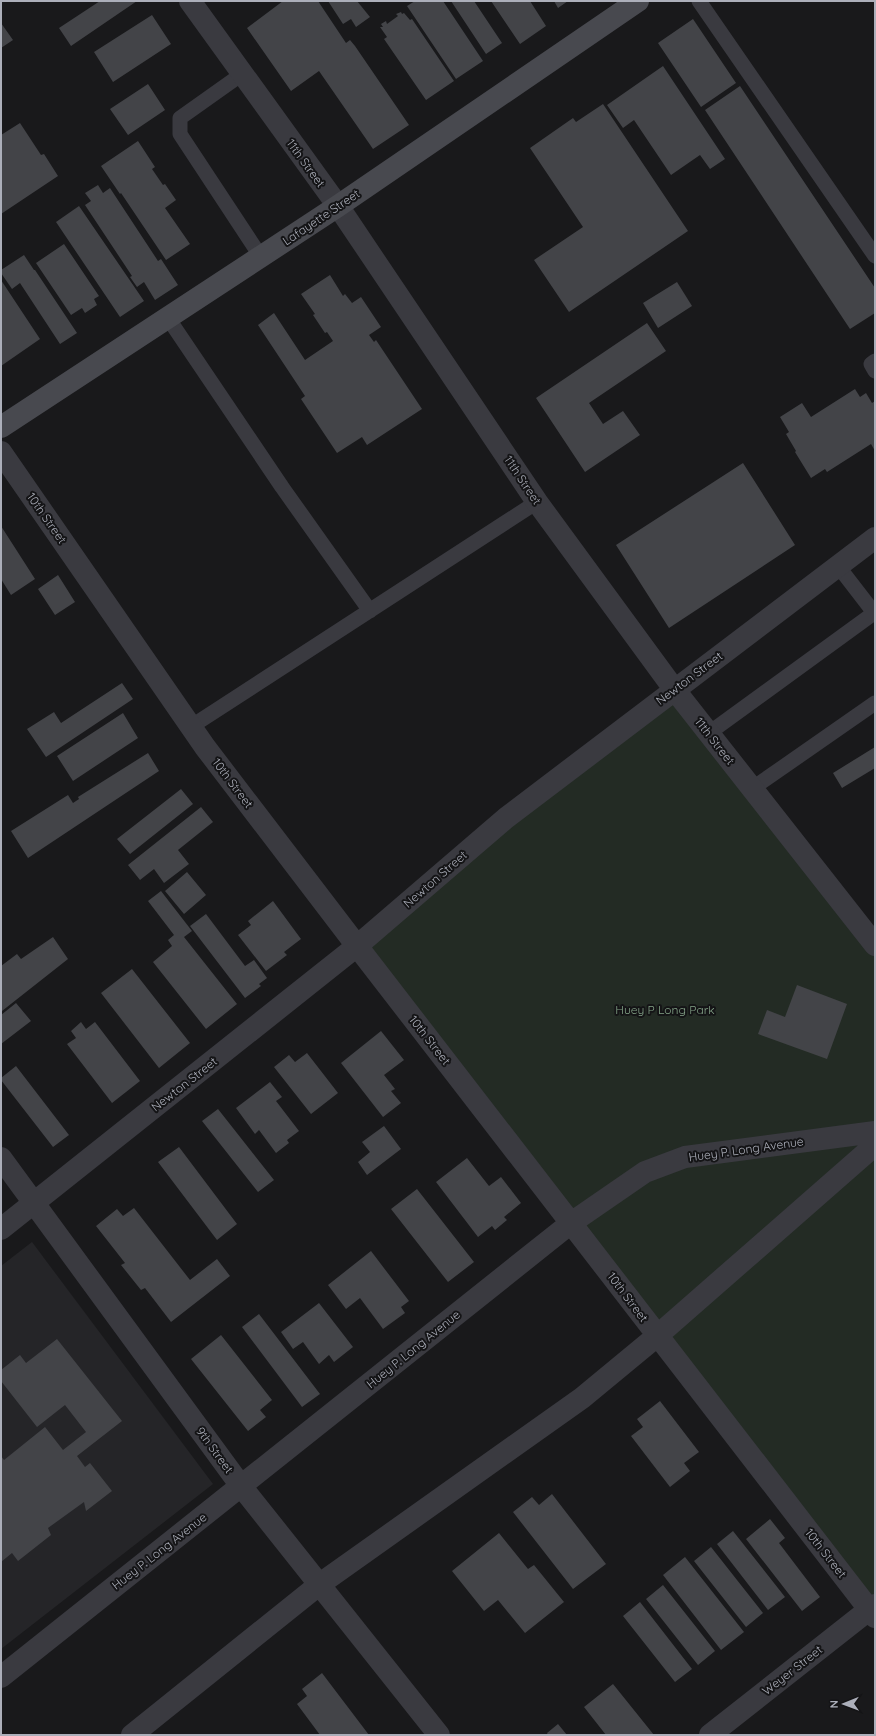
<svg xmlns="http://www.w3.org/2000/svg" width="876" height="1736" font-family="Quicksand,sans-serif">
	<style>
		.built { fill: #252528 }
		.green { fill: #232b24 }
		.building { fill: #434448 }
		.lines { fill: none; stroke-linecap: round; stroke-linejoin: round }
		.lane { stroke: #3a3a40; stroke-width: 15 }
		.street { stroke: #3a3a40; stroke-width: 22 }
		.secondary { stroke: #48494f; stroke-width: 22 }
		.labels { text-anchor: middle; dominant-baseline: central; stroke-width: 4; stroke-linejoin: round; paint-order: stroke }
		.street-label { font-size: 12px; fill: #acafba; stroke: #141416 }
		.park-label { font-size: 12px; fill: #84a388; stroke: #141416 }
	</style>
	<rect width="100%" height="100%" fill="#19191b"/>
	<path class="built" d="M32 1242 213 1484 1 1649V1266Z"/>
	<path class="green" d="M674 689 875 945V1605L357 946Z"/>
	<path class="building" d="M100 1H137L71 46 59 28Z
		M283 1H318L346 43 350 40 355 46 409 125 373 149 319 71 291 91 247 28Z
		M328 1H357L370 17 356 27 351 19 343 24Z
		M415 1H443L483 61 456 79 407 6Z
		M451 1H474L502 43 486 54Z
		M491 1H530L546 26 520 44Z
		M554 1H568L558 8Z
		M401 12 402 14 404 13 410 20 412 19 454 81 426 100 384 39 387 37 380 27H383L381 24 386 21 387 24 398 16 396 14Z
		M152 15 171 44 113 82 94 52Z
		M693 19 736 83 701 107 658 43Z
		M1 23 13 40 1 48Z
		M663 66 725 159 710 169 700 155 671 175 634 120 623 128 607 105Z
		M148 84 165 110 128 135 110 109Z
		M740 86 875 288V313L850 329 705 110Z
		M603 104 688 231 569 312 534 260 583 227 530 148 573 118 576 122Z
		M20 123 41 155 44 154 58 176 1 214V135Z
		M138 141 155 167 152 169 163 185 165 184 176 200 165 208 190 244 166 260 121 193 120 194 101 166Z
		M98 185 103 193 110 188 158 261 161 259 178 285 155 300 144 282 137 287 130 277 132 276 85 205 91 201 85 193Z
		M79 206 144 301 120 317 56 222Z
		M64 244 99 296 94 299 97 305 85 313 82 308 71 315 36 263Z
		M24 255 34 270H35L77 333 60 344 20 283 12 289 1 273V270Z
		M330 275 343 296 345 294 352 303 361 297 381 327 369 335 374 342 376 340 422 409 367 445 362 437 337 453 301 399 305 396 258 325 274 313 305 360 333 341 327 332 325 333 313 315 315 314 301 294Z
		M1 280 40 339 1 366Z
		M677 282 692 306 658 328 643 303Z
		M647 323 666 351 589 403 603 424 623 411 640 435 585 472 536 398Z
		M855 389 860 397 866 393 872 403 875 401V451L871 444 827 472 825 469 811 478 795 452 796 451 786 434 789 432 780 417 802 403 811 417Z
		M743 463 795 545 669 628 616 545Z
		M1 526 35 579 11 595 1 579Z
		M58 575 75 602 55 615 38 589Z
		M122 683 133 699 46 757 27 729 54 712 61 723Z
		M123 713 138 738 73 781 57 756Z
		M875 747V768L842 788 833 773Z
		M148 753 159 771 28 858 11 831 68 795 73 803 79 799 78 797Z
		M181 789 193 804 130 854 117 839Z
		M201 807 213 822 178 850 189 864 164 883 154 869 140 880 128 865Z
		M187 872 206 895 184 914 165 891Z
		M161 891 192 931 184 937 237 1004 206 1029 153 962 172 946 168 940 174 935 148 901Z
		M273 901 301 939 284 952 287 955 266 971 238 935 251 925 248 921Z
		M206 914 245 966 254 960 267 978 259 984 261 986 245 998 190 926Z
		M53 937 68 959 2 1011 1 1009V966L17 954 21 959Z
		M132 969 190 1043 159 1068 101 993Z
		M797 985 847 1004 827 1059 758 1034 767 1010 785 1017Z
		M16 1003 31 1021 1 1044V1015Z
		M81 1022 86 1029 95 1022 140 1081 112 1103 67 1044 76 1038 71 1031Z
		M381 1031 404 1060 384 1075 395 1089 391 1091 401 1103 383 1117 341 1063Z
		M307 1053 338 1093 311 1114 274 1067 289 1055 295 1062Z
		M16 1066 69 1135 53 1147 1 1080V1078Z
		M270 1082 282 1097 276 1101 299 1131 287 1140 289 1143 276 1153 259 1130 255 1134 236 1108Z
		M218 1109 274 1180 258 1192 202 1121Z
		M384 1126 401 1149 367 1175 358 1162 370 1152 362 1142Z
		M179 1147 237 1224 217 1240 158 1162Z
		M467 1158 489 1186 501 1177 521 1203 504 1217 507 1220 495 1230 492 1226 478 1237 436 1182Z
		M417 1189 474 1262 448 1282 391 1209Z
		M134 1208 190 1280 217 1259 230 1276 171 1322 145 1288 141 1290 121 1265 125 1263 96 1226 117 1209 123 1216Z
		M371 1251 409 1301 401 1307 405 1313 383 1329 360 1298 346 1309 328 1285Z
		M319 1303 353 1347 334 1362 329 1355 319 1364 303 1342 293 1349 281 1332Z
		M259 1314 320 1394 302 1407 242 1327Z
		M221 1335 272 1400 260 1410 266 1417 248 1431 191 1359Z
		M57 1339 122 1421 77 1456 85 1467 90 1463 112 1491 86 1511 84 1502 48 1528 51 1535 18 1561 12 1553 1 1562V1456L4 1460 45 1427 63 1450 86 1432 65 1405 37 1427 1 1381V1370L20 1355 26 1363Z
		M660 1401 699 1452 684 1463 690 1471 670 1487 631 1436 643 1427 637 1419Z
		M552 1494 606 1564 573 1589 513 1512 532 1497 539 1505Z
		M770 1519 785 1538 779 1543 820 1597 802 1611 746 1539Z
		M733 1531 785 1597 768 1610 717 1544Z
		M499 1533 528 1569 534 1565 564 1602 525 1633 498 1600 484 1611 452 1571Z
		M711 1547 763 1613 746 1627 694 1561Z
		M685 1557 744 1632 721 1650 663 1575Z
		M663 1585 715 1651 698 1665 646 1599Z
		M640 1602 692 1669 675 1682 623 1616Z
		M322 1673 369 1735H320L297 1704 307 1696 302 1689Z
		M613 1684 654 1735H606L584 1707Z
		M558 1724 567 1735H548L547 1733Z"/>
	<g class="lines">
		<path class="lane" d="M699 1 875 256
			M242 74 180 118V134L261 257
			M168 318 282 487 370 611
			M875 361 871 364 875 371
			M838 566 875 614
			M192 726 537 502
			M709 733 874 613
			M753 788 875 703"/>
		<path class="street" d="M190 1 338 206 537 502 674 689 875 945
			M1 452 205 747 357 946 875 1617
			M1 1158 241 1486 439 1735
			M1 1229 357 946 506 818 875 538
			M1 1677 571 1223 645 1172 685 1157 875 1132
			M132 1735 320 1584 582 1398 657 1336 875 1145
			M710 1735 875 1605"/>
		<path class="secondary" d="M1 427 338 206 638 1"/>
	</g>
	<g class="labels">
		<g class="street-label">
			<text transform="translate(306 163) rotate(54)">11th Street</text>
			<text transform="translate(321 217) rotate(-34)">Lafayette Street</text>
			<text transform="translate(523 480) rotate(56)">11th Street</text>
			<text transform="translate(47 518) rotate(55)">10th Street</text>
			<text transform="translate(689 678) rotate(-37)">Newton Street</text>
			<text transform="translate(715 741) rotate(52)">11th Street</text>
			<text transform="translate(233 783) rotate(53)">10th Street</text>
			<text transform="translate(435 879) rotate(-41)">Newton Street</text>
			<text transform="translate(430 1040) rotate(52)">10th Street</text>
			<text transform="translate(184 1084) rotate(-38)">Newton Street</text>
			<text transform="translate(746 1149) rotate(-8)">Huey P. Long Avenue</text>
			<text transform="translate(628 1297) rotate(53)">10th Street</text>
			<text transform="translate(413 1349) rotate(-39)">Huey P. Long Avenue</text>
			<text transform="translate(215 1450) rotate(54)">9th Street</text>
			<text transform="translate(159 1551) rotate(-38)">Huey P. Long Avenue</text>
			<text transform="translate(826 1553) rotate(52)">10th Street</text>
			<text transform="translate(792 1670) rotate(-38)">Weyer Street</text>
		</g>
		<g class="park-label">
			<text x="665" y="1009">Huey P Long Park</text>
		</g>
	</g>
	<rect width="876" height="1736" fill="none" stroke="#acafba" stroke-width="4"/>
	<g transform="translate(844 1704) rotate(269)" stroke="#141416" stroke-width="3" paint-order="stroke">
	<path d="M0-3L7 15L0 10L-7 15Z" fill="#acafba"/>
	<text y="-6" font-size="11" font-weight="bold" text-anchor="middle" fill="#acafba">N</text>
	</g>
</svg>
